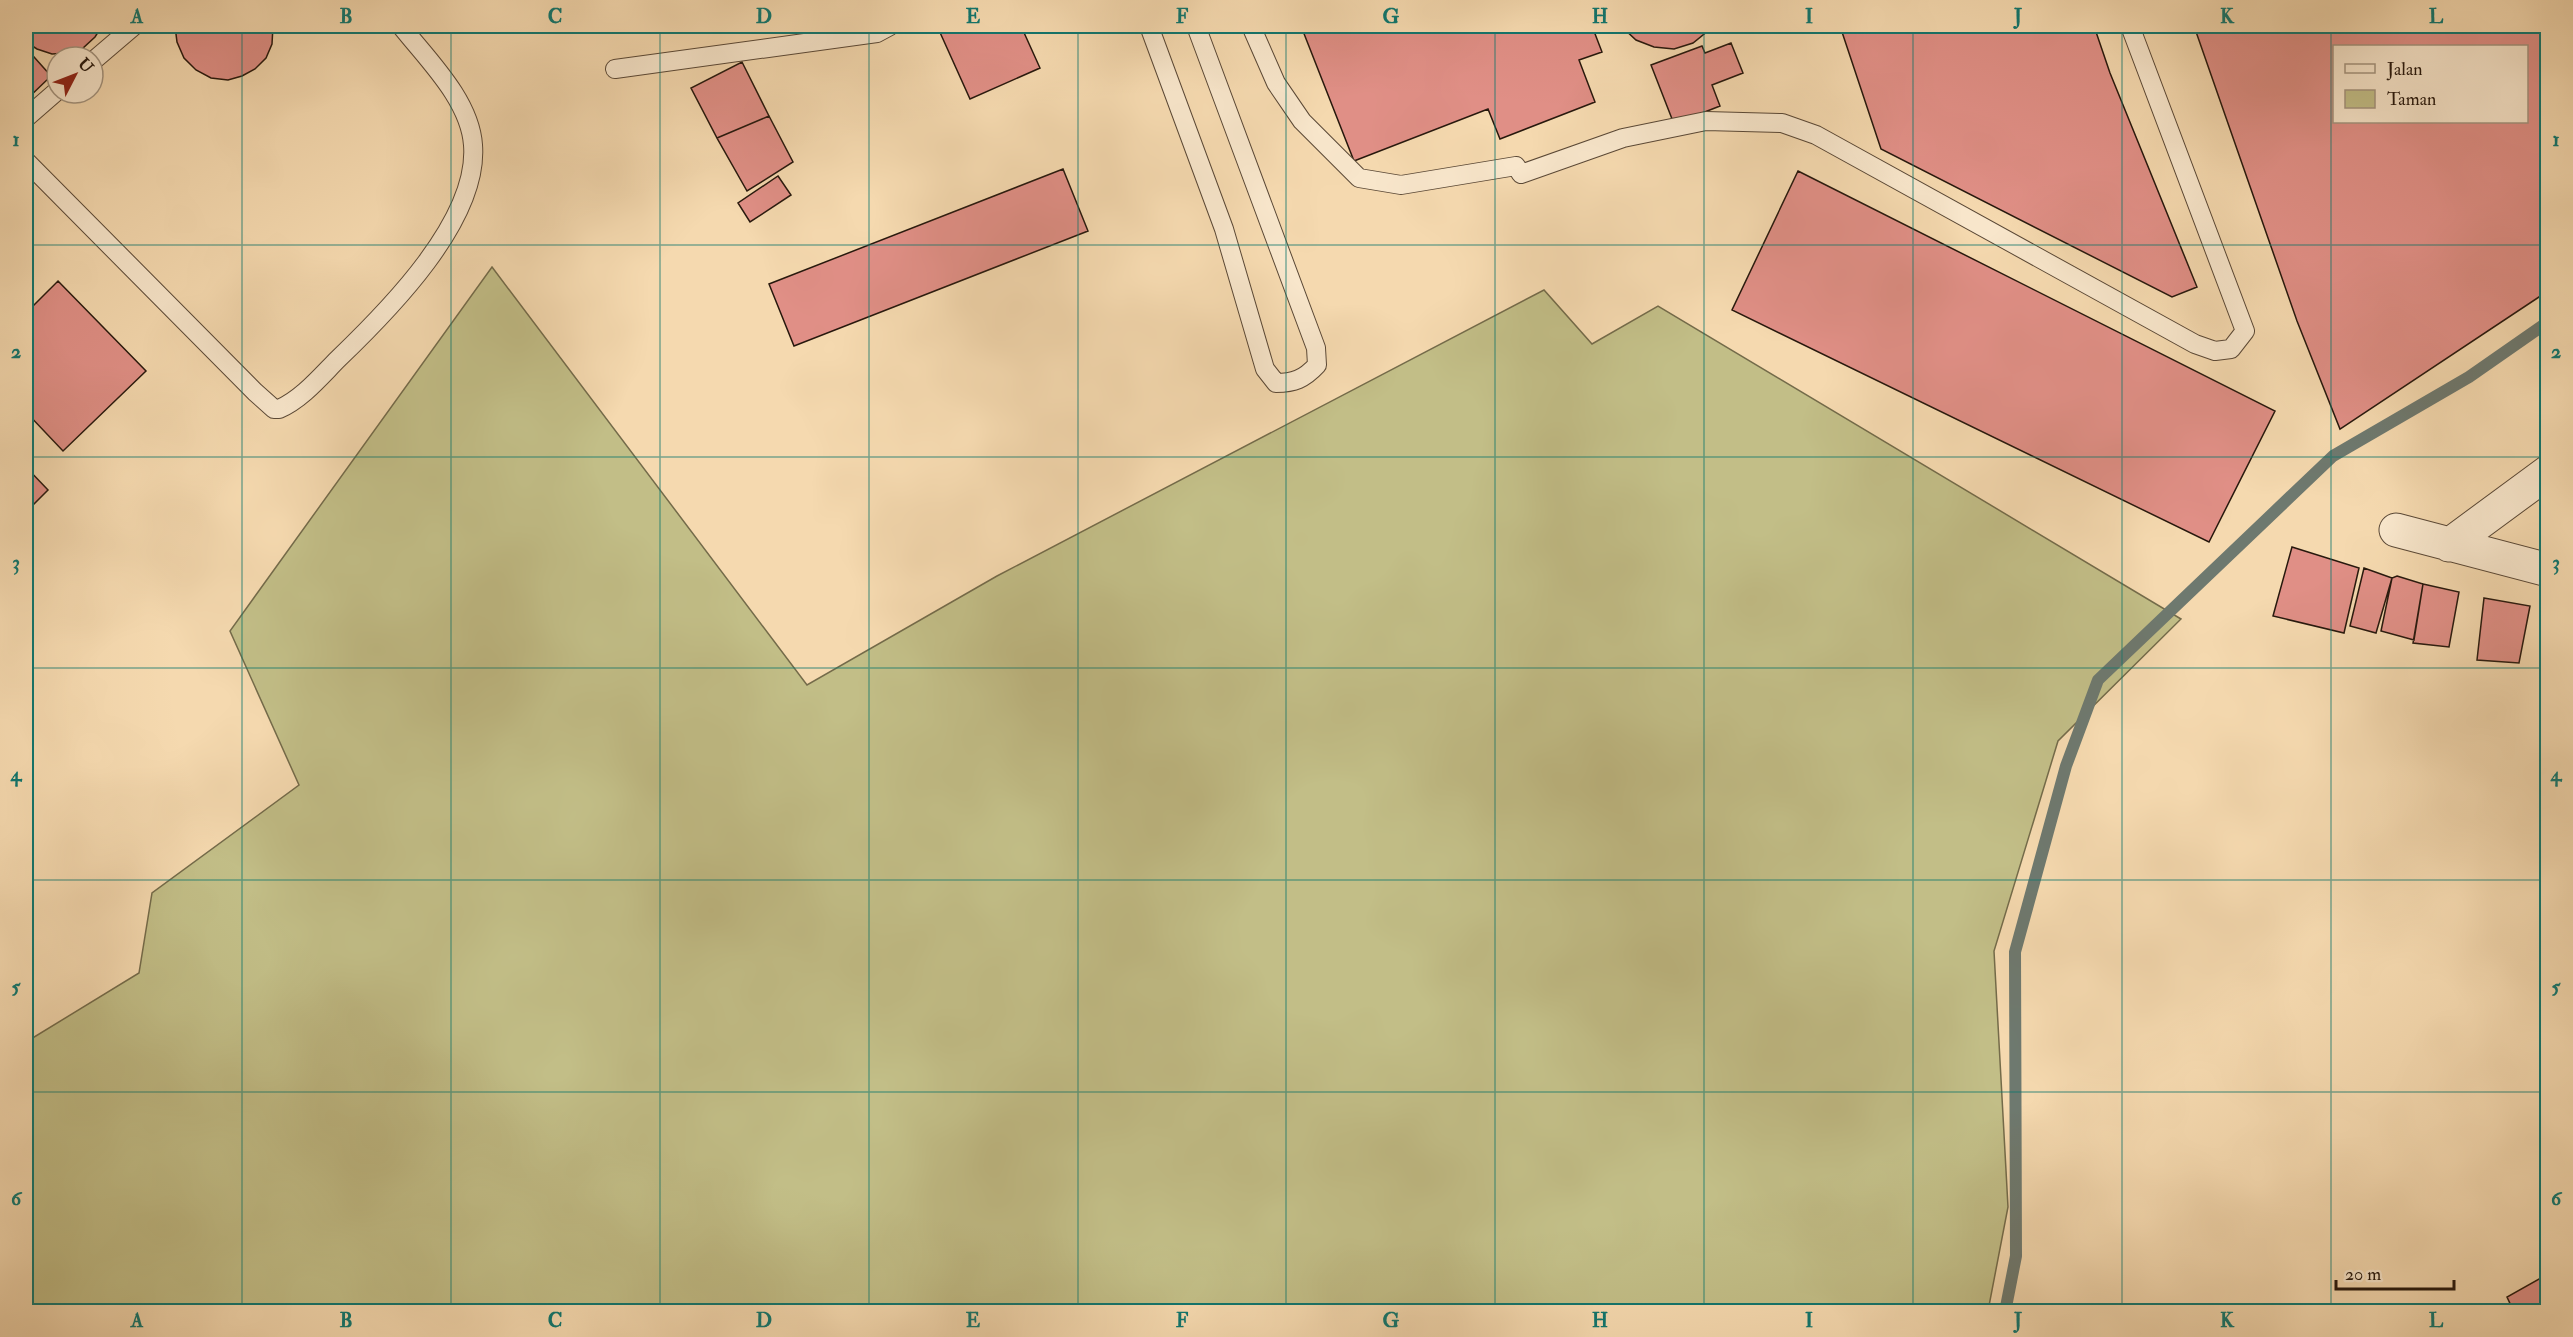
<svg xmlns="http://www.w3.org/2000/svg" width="2573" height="1337" font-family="'IM FELL Double Pica',serif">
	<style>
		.green { fill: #c2be87; stroke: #746b4a; stroke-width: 1.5 }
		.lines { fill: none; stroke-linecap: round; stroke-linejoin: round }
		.stream { stroke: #6e796f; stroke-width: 12 }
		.building { fill: #e08f86; stroke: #27180d; stroke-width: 1.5; fill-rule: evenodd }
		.lane-casing { stroke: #5a4836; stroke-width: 20 }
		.street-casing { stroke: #5a4836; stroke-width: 35 }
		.lane { stroke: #f8e6cb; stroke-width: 18 }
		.street { stroke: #f8e6cb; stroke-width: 33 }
		.grid { fill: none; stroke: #0f766e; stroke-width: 1.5; stroke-opacity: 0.55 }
		.neatline { fill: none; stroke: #0f766e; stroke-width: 2 }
		.grid-label { font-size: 20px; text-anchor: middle; font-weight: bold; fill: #0f766e }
	</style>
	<rect width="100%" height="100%" fill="#f5d9af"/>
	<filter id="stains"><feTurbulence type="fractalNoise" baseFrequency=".00333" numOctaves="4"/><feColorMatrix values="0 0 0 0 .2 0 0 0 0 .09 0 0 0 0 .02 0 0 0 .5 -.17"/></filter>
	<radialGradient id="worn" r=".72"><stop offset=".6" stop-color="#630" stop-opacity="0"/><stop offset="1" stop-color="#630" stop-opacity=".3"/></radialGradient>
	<path class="green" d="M492 267 807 685 997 576 1544 290 1592 344 1658 306 2181 619 2058 741 1994 951 2008 1207 1988 1311H26V1042L139 973 152 893 299 785 230 631Z"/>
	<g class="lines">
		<path class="stream" d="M2005 1312 2016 1256 2015 952 2066 766 2098 680 2333 456 2469 377 2548 322"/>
	</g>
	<path class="building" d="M26 26H102L95 37 83 48 68 53 52 54 37 49 26 42Z
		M175 26H273L272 44 266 58 255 69 242 76 228 80 211 78 196 70 184 58 177 42Z
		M944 26H1021L1040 68 970 99 938 28Z
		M1301 26H1592L1602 52 1579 60 1595 102 1500 139 1488 109 1354 161Z
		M1621 26H1620H1714L1693 43 1674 49 1654 47 1636 40Z
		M1840 26H2094L2110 73 2197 287 2172 297 1881 149Z
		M2194 26H2548V291L2340 429 2297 321ZM2334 46H2526V122H2334Z
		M1731 43 1743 73 1712 85 1720 106 1674 124 1651 65 1702 46 1705 53Z
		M26 48 51 76 26 100Z
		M742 62 769 116 717 138 691 88Z
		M769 116 793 162 747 191 717 138Z
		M1063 169 1088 231 794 346 769 284Z
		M1798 171 2275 411 2209 542 1732 310Z
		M778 176 791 195 750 222 738 203Z
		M58 281 146 371 63 451 26 412V313Z
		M26 467 48 490 26 512Z
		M2292 547 2359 568 2344 633 2273 616Z
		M2364 568 2392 578 2376 633 2350 626Z
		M2397 576 2423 584 2414 640 2381 631 2392 578Z
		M2423 584 2459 592 2449 647 2413 643Z
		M2484 598 2530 606 2519 663 2477 660Z
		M2548 1274V1312H2514L2507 1297Z"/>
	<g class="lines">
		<g class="lane-casing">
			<path id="lane" d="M1149 26 1224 229 1265 369 1276 383C1294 383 1304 379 1317 365L1316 348 1196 26
				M1251 26 1276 83 1302 121 1359 178 1401 185 1516 166 1521 174 1623 138 1706 121 1782 123 1816 135 2195 344 2215 351 2231 349 2245 331 2130 26
				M93 61 134 26
				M615 69 877 33 890 26
				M26 118 57 91
				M26 161 255 392 274 409H279C302 399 321 376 338 359 388 311 479 220 473 145 470 100 427 59 401 26"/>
		</g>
		<g class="street-casing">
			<path id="street" d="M2396 530 2548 570
				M2449 545 2548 472"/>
		</g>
		<use href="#lane" class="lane"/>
		<use href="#street" class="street"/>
	</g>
	<path class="grid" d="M242 26V1312M451 26V1312M660 26V1312M869 26V1312M1078 26V1312M1286 26V1312M1495 26V1312M1704 26V1312M1913 26V1312M2122 26V1312M2331 26V1312M26 245H2548M26 457H2548M26 668H2548M26 880H2548M26 1092H2548"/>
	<rect width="2573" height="1337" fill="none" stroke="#f5d9af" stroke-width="66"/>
	<rect x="2333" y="45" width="195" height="78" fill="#f8e6cb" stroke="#a4947f" stroke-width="1.5"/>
	<rect x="2345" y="64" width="30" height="9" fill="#f8e6cb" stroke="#a4947f" stroke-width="1.5"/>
	<text x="2387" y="75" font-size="18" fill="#27180d">Jalan</text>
	<rect x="2345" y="90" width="30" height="18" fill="#c2be87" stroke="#a4947f" stroke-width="1.5"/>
	<text x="2387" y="105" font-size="18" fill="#27180d">Taman</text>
	<g transform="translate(75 75) rotate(48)"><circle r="28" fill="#f8e6cb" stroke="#a4947f" stroke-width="1.5"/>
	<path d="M0-4.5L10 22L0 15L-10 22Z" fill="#8f2418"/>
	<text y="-9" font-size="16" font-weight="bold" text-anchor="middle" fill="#27180d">U</text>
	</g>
	<path d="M2336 1280v9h118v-9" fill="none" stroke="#27180d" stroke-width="3"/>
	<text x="2345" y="1280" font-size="18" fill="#27180d" stroke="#f8e6cb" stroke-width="4.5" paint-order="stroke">20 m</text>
	<rect x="33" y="33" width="2507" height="1271" class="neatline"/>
	<g class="grid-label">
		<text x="137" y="23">A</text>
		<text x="346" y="23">B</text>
		<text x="555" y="23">C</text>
		<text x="764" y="23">D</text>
		<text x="973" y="23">E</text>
		<text x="1182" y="23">F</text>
		<text x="1391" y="23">G</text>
		<text x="1600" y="23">H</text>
		<text x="1809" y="23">I</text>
		<text x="2018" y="23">J</text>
		<text x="2227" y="23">K</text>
		<text x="2436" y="23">L</text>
		<text x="16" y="146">1</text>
		<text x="2556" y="146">1</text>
		<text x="16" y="358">2</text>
		<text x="2556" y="358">2</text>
		<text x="16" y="569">3</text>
		<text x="2556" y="569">3</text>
		<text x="16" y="781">4</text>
		<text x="2556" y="781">4</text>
		<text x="16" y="993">5</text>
		<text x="2556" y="993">5</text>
		<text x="16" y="1205">6</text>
		<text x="2556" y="1205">6</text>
		<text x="137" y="1327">A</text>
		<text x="346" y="1327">B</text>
		<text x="555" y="1327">C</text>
		<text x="764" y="1327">D</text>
		<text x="973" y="1327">E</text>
		<text x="1182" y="1327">F</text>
		<text x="1391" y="1327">G</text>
		<text x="1600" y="1327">H</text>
		<text x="1809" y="1327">I</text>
		<text x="2018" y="1327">J</text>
		<text x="2227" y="1327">K</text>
		<text x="2436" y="1327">L</text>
	</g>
	<rect width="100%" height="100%" filter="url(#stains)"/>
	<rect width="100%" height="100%" fill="url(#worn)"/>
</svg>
